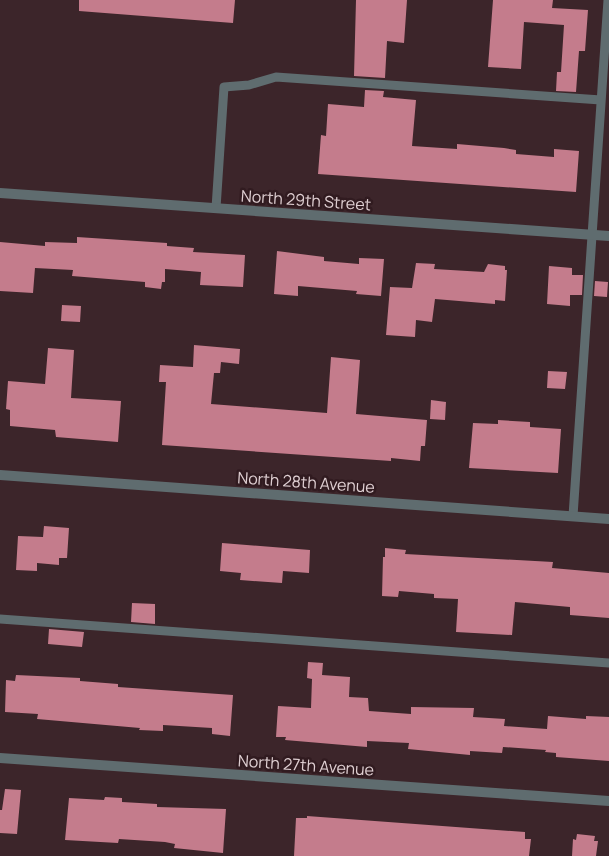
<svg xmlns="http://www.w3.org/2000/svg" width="609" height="856" font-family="Manrope,sans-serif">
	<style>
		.building { fill: #c47c8c }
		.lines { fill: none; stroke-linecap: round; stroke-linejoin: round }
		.service { stroke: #5f6c6f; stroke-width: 9 }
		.minor { stroke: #5f6c6f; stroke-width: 10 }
		.labels { text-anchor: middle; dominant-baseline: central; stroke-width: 5; stroke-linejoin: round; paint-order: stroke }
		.street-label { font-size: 16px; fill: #e0d0d3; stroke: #311b20 }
	</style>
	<rect width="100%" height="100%" fill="#3c252a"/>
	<path class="building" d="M79 0H235L233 23 79 11Z
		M356 0H407L404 43 387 41 385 78 354 76Z
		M493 0H553L552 8 588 10 585 51H579L576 92 556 91 557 72H561L564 25 524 22 521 69 488 67Z
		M365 90 384 91 383 97 416 100 412 146 457 149V144L504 148 516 150V154L554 157V149L579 151 576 192 318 174 321 135 326 136 328 104 364 107Z
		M77 237 167 243V246L194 248 193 252 245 255 243 287 200 285 201 272 165 269V282H162L161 289 145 287V282L72 276 73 270 35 268 33 293 0 291V242L45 246V242L77 243Z
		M277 251 324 257V261L359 264V258L384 259 381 296 356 294 357 291 298 286V296L274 294Z
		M416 263 435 264 434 269 484 272 488 264 505 266V270H507L505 301 495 300V304L435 299 432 322 416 320 415 337 386 335 390 287 412 288Z
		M549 266 572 268V275H583L582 295H570V306L547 304Z
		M595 281 608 282 607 297 594 296Z
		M62 305 81 306 80 322 61 321Z
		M194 345 240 349 239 364 221 362 220 373H214L211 404 327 413 331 357 360 360 356 414 427 420 425 446H421L420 461 391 458V461L162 445 166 382H159L160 365 193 367Z
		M48 348 74 350 71 398 121 401 118 442 56 437 55 430 10 426V410L6 409 8 381 45 384Z
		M548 371 567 372 565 389 547 388Z
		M431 400 446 402 445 420 430 419Z
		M498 420 530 422V427L561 429 558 473 469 468 473 423 498 424Z
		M44 526 69 528 67 558H59V565L37 563V571L16 570 18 536 43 537Z
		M222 543 310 550 309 573 283 571 282 583 240 580 241 573 220 571Z
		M385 548 406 550 405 554 553 562 552 568 609 573V618L570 615V607L515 602 512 635 456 632 458 599 434 598V594L399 591 398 597 382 596 383 557H385Z
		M132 603 155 604V624L131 622Z
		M49 629 84 632 82 647 48 644Z
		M308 662 323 663 322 675 350 677 349 697 368 698 369 711 411 714V707L474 708 473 717 505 719 504 726 547 729 548 716 586 719V716L609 717V761L556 757V753L545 752 546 750 503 747 502 753 470 751V755L408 749 409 743 367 741V747L285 740 286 737H276L278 706 311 708 312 679 307 678Z
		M16 675 80 678V681L118 684V687L233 695 230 736 212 734V728L163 725V731L139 730 140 728 37 719 38 714 5 712 6 680 15 681Z
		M5 789 21 790 17 834 0 833V810H2Z
		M105 797 122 798V802L157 804V807L226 809 223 853 174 848 175 844 165 842 119 839 118 843 65 840 69 798 104 800Z
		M307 816 525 832V839H531L529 856H294L296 818H307Z
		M577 834 595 836 594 841H598L596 856H572L573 839 576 840Z"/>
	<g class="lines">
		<path class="service" d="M216 208 224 87 249 85 276 77 601 100
			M573 516 608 0
			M0 619 609 663"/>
		<path class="minor" d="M0 193 609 236
			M0 475 609 519
			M0 758 609 801"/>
	</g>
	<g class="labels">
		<g class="street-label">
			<text transform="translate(306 200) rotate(4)">North 29th Street</text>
			<text transform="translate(306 482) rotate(4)">North 28th Avenue</text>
			<text transform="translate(306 765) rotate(4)">North 27th Avenue</text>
		</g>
	</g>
</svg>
